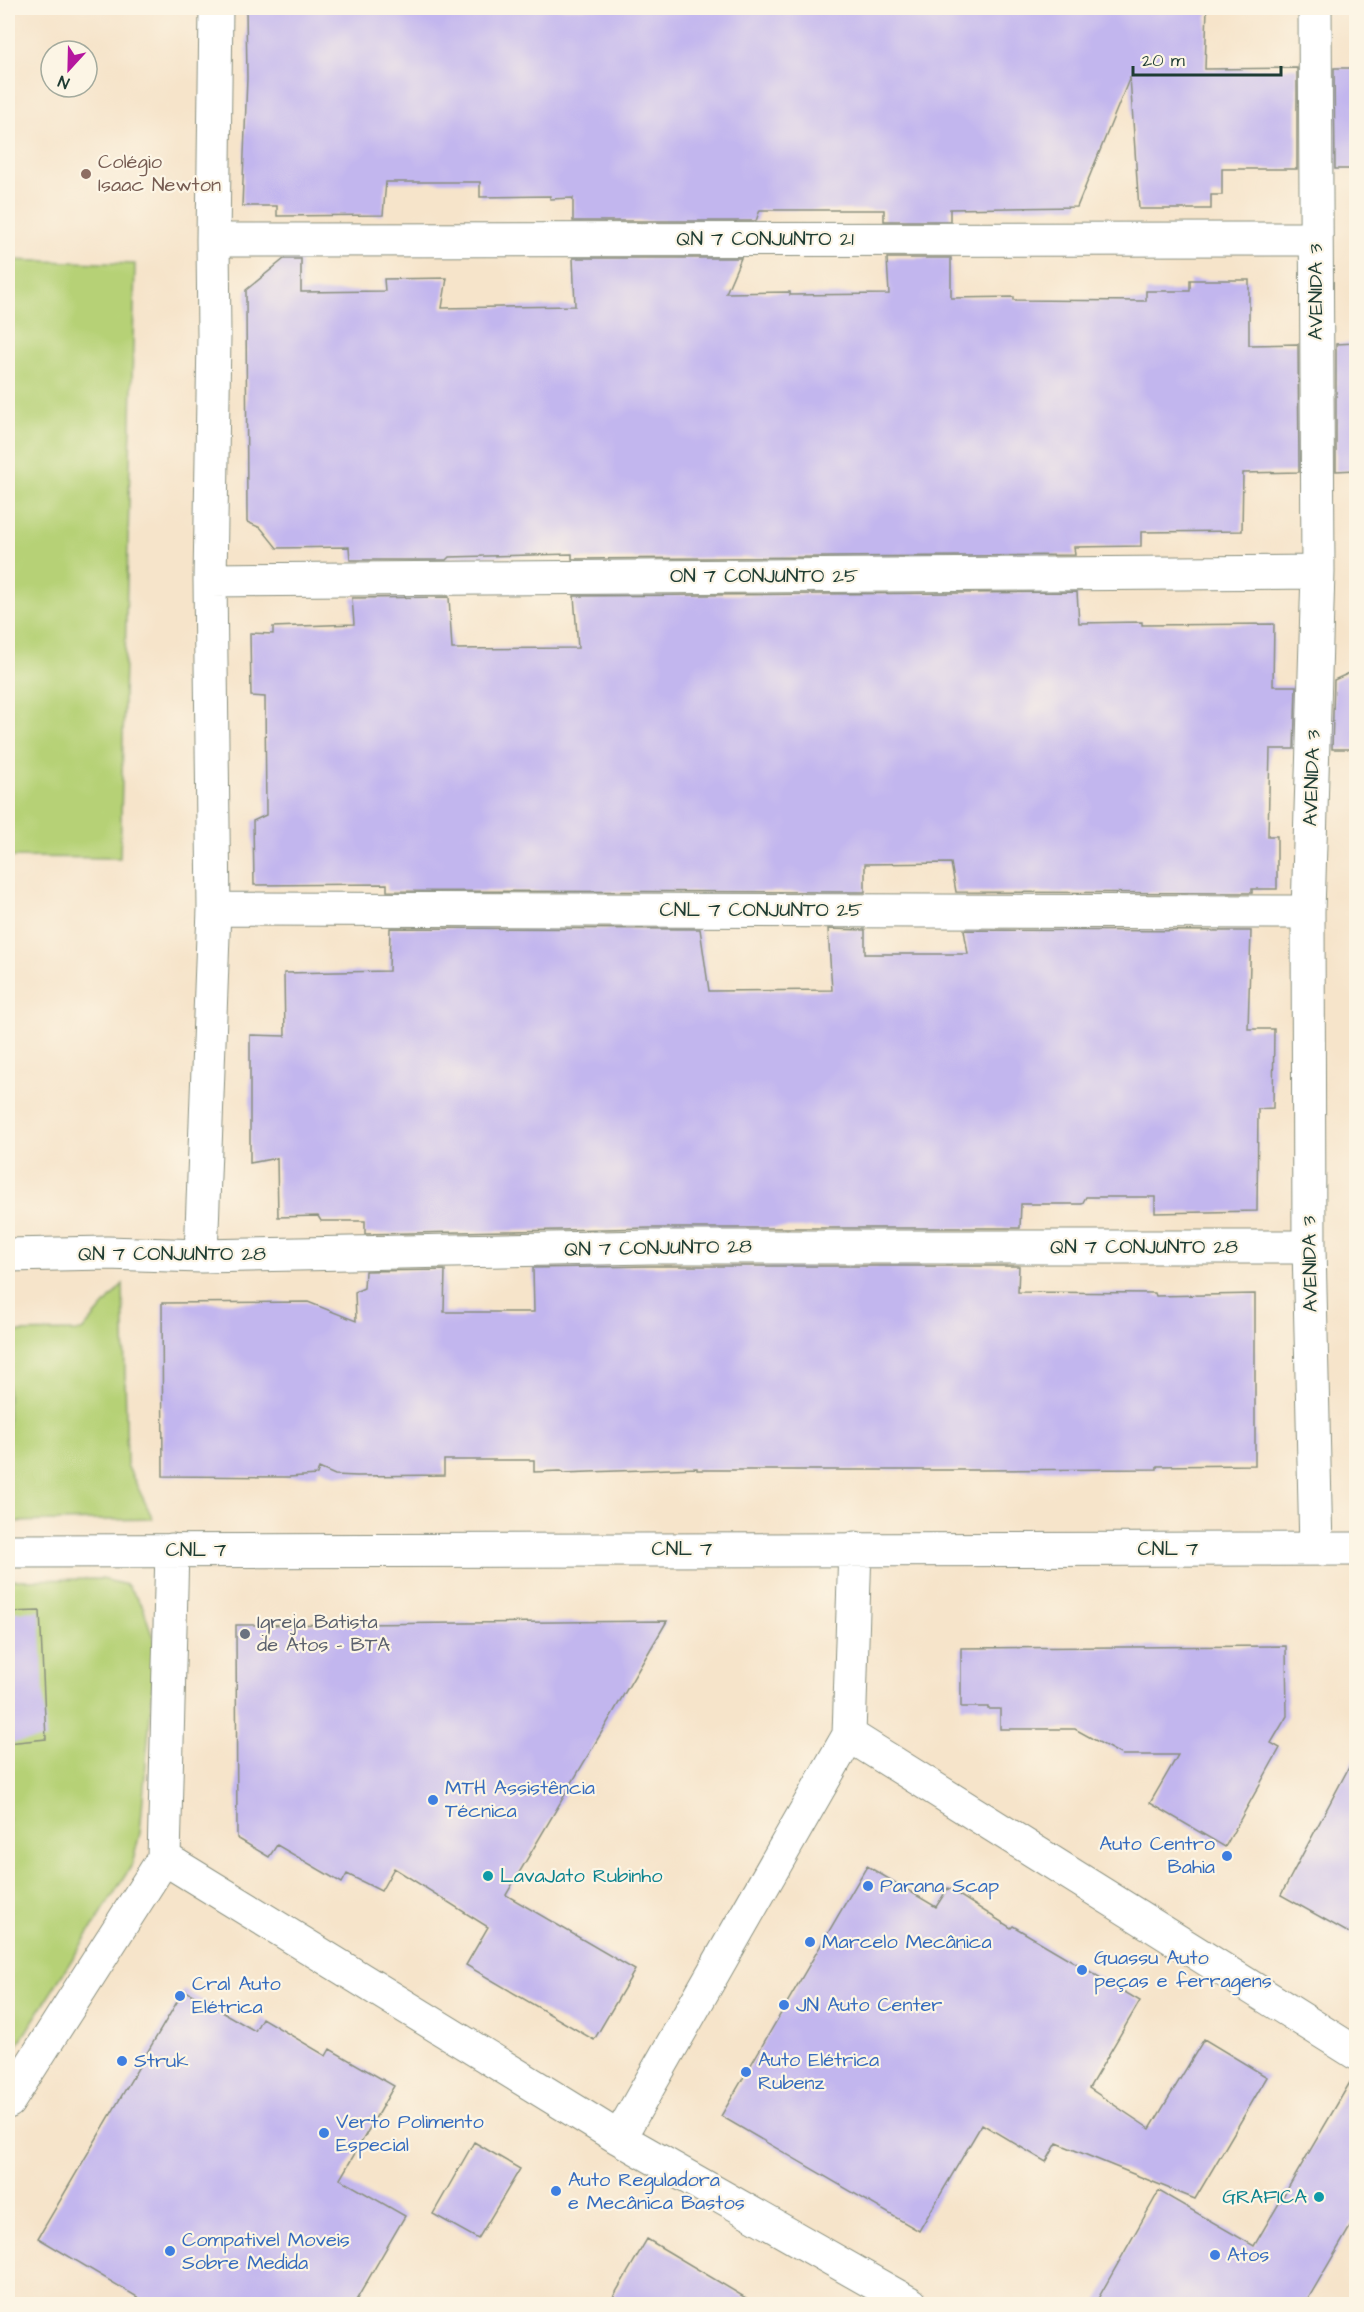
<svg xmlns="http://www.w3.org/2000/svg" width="1364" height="2312" font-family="'Architects Daughter',sans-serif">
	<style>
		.green { fill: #b6d176; stroke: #6a8755; stroke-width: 1.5 }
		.building { fill: #c2b6ee }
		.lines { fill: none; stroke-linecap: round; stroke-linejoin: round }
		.street-casing { stroke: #8a907f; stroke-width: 35 }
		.street { stroke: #fff; stroke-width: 33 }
		.education-dot { fill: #8d6e63; stroke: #fcf5e5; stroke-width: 2 }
		.worship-dot { fill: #6b7280; stroke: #fcf5e5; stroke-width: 2 }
		.shop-dot { fill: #3f7fe0; stroke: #fcf5e5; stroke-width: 2 }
		.culture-dot { fill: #0f9aa8; stroke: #fcf5e5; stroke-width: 2 }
		.labels { text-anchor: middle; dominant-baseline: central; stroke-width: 4.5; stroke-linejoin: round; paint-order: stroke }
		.education-label { font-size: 20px; fill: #785e54; stroke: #fcf5e5; text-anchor: start }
		.street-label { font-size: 20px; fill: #1f3d34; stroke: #fcf5e5 }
		.worship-label { font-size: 20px; fill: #5b616d; stroke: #fcf5e5; text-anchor: start }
		.shop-label { font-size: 20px; fill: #366cbe; stroke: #fcf5e5; text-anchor: start }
		.culture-label { font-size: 20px; fill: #0d838f; stroke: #fcf5e5; text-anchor: start }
	</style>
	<rect width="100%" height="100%" fill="#fcf5e5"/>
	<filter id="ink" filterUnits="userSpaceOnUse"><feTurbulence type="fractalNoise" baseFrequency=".0167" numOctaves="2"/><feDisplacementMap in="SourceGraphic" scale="12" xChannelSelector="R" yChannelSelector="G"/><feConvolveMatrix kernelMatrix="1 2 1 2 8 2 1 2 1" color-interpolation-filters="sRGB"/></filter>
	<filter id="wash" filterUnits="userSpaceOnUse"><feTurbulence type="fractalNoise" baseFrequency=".008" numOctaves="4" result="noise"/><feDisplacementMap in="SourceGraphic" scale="24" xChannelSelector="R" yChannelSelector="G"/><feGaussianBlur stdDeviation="1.35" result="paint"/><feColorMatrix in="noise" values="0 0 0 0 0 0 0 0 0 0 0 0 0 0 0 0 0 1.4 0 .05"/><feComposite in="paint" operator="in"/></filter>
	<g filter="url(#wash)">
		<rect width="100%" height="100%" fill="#f6e4ca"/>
		<path class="green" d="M8 260 135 264 120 858 8 857Z
			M123 1284 127 1465 153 1519 8 1522V1332L82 1331Z
			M102 1579 127 1585 143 1607 156 1647 140 1833 132 1865 8 2060V1580Z"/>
		<g id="blocks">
			<path class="building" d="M246 8H1207L1205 69 1297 68V169H1222V195H1211V209H1139L1130 77 1077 207 950 209V221H884V210H760L756 221H573V198L550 199V196L480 197V182H386L383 215 277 216V206H242L247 78Z
				M1334 68H1356V169H1335Z
				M573 258H741L726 293 790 292V295L889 294 887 258H951V298L1014 297V300L1146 301V291H1190V280H1249V345L1298 344 1299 472 1243 473 1242 531 1141 532V546L1074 547 1075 555 572 559V554L449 557 446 560H350L349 547 277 548 261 528 247 522 246 290 284 259H301V292L385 291 384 279 447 278 442 308 575 306Z
				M1356 343V470L1336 471V344Z
				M1077 592 1079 623 1142 622V625L1274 624 1273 686H1296L1294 749H1270L1268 836H1277V889H1252V893L956 892 951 863 865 864V892L387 891V884L254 885 253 821 266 815 265 697 251 696 250 633 273 634V627L354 624 352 598 449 597 452 649 578 648 574 596Z
				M1356 670V749H1332L1334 680Z
				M390 928 700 929 709 991 832 990 828 929 865 930V954H968L964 930 1251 931 1248 1029H1274L1273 1108 1258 1109 1257 1211 1155 1213V1197H1086L1082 1204H1021L1020 1228H650L365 1234V1221H321L318 1216 278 1217 277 1158 250 1163V1035L285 1036 284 973 389 971Z
				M650 1266H1019L1018 1292 1155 1293 1156 1296 1255 1294V1465L1157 1466V1469L978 1470H697V1468L563 1473 561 1471 534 1472V1460H444V1475L357 1476 335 1475 319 1468 317 1475 289 1477 163 1476 162 1303 308 1302 356 1321 355 1292 364 1288 365 1271 445 1270 444 1312H534L533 1268Z
				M40 1611 46 1739 8 1743V1612Z
				M667 1621 506 1895 635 1970 594 2040 466 1965 488 1927 394 1868 381 1891 347 1874 342 1883 277 1845 269 1857 237 1838 236 1625Z
				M1286 1646 1287 1716 1271 1743 1280 1748 1225 1847 1150 1803 1178 1755H1122L1075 1729H1000V1709H988V1707H961V1648Z
				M1356 1754V1937L1281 1895Z
				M867 1866 936 1907 948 1888 1011 1928 1013 1926 1140 2001 1089 2088 1150 2129 1204 2039 1267 2077 1195 2199 1057 2143 1046 2162 982 2124 919 2231 721 2116Z
				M184 1990 255 2031 262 2018 326 2056 330 2049 394 2086 340 2179 405 2216 354 2304H149L38 2238Z
				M1356 2072V2217L1305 2304H1095L1159 2191 1254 2246Z
				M474 2142 520 2169 478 2239 433 2214Z
				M647 2239 756 2304H609Z"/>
		</g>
	</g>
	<g filter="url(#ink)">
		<use href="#blocks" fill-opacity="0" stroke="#8a907f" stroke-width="1.5"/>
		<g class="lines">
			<g class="street-casing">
				<path id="street" d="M1315 8 1318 572 1308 912 1309 1247 1316 1549
					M213 240 1316 239
					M210 580 1318 572
					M214 909 1308 912
					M8 1255 107 1253 201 1256 650 1247H1309
					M201 1256 214 909 210 580 214 336 213 240 216 8
					M8 1551 1356 1549
					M849 1735 1356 2053
					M164 1858 619 2138 911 2304
					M8 2102 164 1858 172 1550
					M619 2138 849 1735 855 1548"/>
			</g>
			<use href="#street" class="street"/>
		</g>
	</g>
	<circle class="education-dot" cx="86" cy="174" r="6"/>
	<circle class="worship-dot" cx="245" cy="1634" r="6"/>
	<g class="shop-dot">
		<circle cx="433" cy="1800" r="6"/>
		<circle cx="1227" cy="1856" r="6"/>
		<circle cx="868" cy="1886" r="6"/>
		<circle cx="810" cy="1942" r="6"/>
		<circle cx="1082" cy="1970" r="6"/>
		<circle cx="180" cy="1996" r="6"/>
		<circle cx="784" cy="2005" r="6"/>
		<circle cx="122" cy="2061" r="6"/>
		<circle cx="746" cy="2072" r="6"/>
		<circle cx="324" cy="2133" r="6"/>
		<circle cx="556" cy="2191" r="6"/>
		<circle cx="170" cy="2251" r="6"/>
		<circle cx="1215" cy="2255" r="6"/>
	</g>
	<g class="culture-dot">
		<circle cx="488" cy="1876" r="6"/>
		<circle cx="1319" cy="2197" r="6"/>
	</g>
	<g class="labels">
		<g class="education-label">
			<text x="98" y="162">Colégio<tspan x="98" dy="23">Isaac Newton</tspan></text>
		</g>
		<g class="street-label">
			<text x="765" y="239">QN 7 CONJUNTO 21</text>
			<text transform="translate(1316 292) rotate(-90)">AVENIDA 3</text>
			<text x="764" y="576">ON 7 CONJUNTO 25</text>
			<text transform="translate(1312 778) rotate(-88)">AVENIDA 3</text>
			<text x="761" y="910">CNL 7 CONJUNTO 25</text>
			<text x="1144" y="1247">QN 7 CONJUNTO 28</text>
			<text transform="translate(658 1248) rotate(-1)">QN 7 CONJUNTO 28</text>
			<text x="172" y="1254">QN 7 CONJUNTO 28</text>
			<text transform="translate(1310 1264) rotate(-91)">AVENIDA 3</text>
			<text x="682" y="1549">CNL 7</text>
			<text x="1168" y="1549">CNL 7</text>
			<text x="196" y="1550">CNL 7</text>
		</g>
		<g class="worship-label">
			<text x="257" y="1622">Igreja Batista<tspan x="257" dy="23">de Atos - BTA</tspan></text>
		</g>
		<g class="shop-label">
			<text x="445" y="1788">MTH Assistência<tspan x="445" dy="23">Técnica</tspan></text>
			<text x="1215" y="1844" text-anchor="end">Auto Centro<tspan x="1215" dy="23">Bahia</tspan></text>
			<text x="880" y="1886">Parana Scap</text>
			<text x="822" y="1942">Marcelo Mecânica</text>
			<text x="1094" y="1958">Guassu Auto<tspan x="1094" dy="23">peças e ferragens</tspan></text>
			<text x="192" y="1984">Cral Auto<tspan x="192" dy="23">Elétrica</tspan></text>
			<text x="796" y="2005">JN Auto Center</text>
			<text x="758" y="2060">Auto Elétrica<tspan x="758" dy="23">Rubenz</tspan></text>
			<text x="134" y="2061">Struk</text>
			<text x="336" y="2122">Verto Polimento<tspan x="336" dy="23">Especial</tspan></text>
			<text x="568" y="2180">Auto Reguladora<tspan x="568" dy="23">e Mecânica Bastos</tspan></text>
			<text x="182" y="2240">Compativel Moveis<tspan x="182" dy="23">Sobre Medida</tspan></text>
			<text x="1227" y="2255">Atos</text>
		</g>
		<g class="culture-label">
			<text x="500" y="1876">LavaJato Rubinho</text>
			<text x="1307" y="2197" text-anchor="end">GRAFICA</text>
		</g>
	</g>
	<rect width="1364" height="2312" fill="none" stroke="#fcf5e5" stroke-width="30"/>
	<g transform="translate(69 69) rotate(202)"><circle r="28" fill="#fcf5e5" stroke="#a4ab9e" stroke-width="1.5"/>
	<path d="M0-4.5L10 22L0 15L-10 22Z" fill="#b5179e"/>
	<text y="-9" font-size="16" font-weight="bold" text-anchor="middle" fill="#1f3d34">N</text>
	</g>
	<path d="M1133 66v9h148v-9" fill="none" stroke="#1f3d34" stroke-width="3"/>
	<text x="1142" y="66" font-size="18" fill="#1f3d34" stroke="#fcf5e5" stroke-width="4.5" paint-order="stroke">20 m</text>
</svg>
